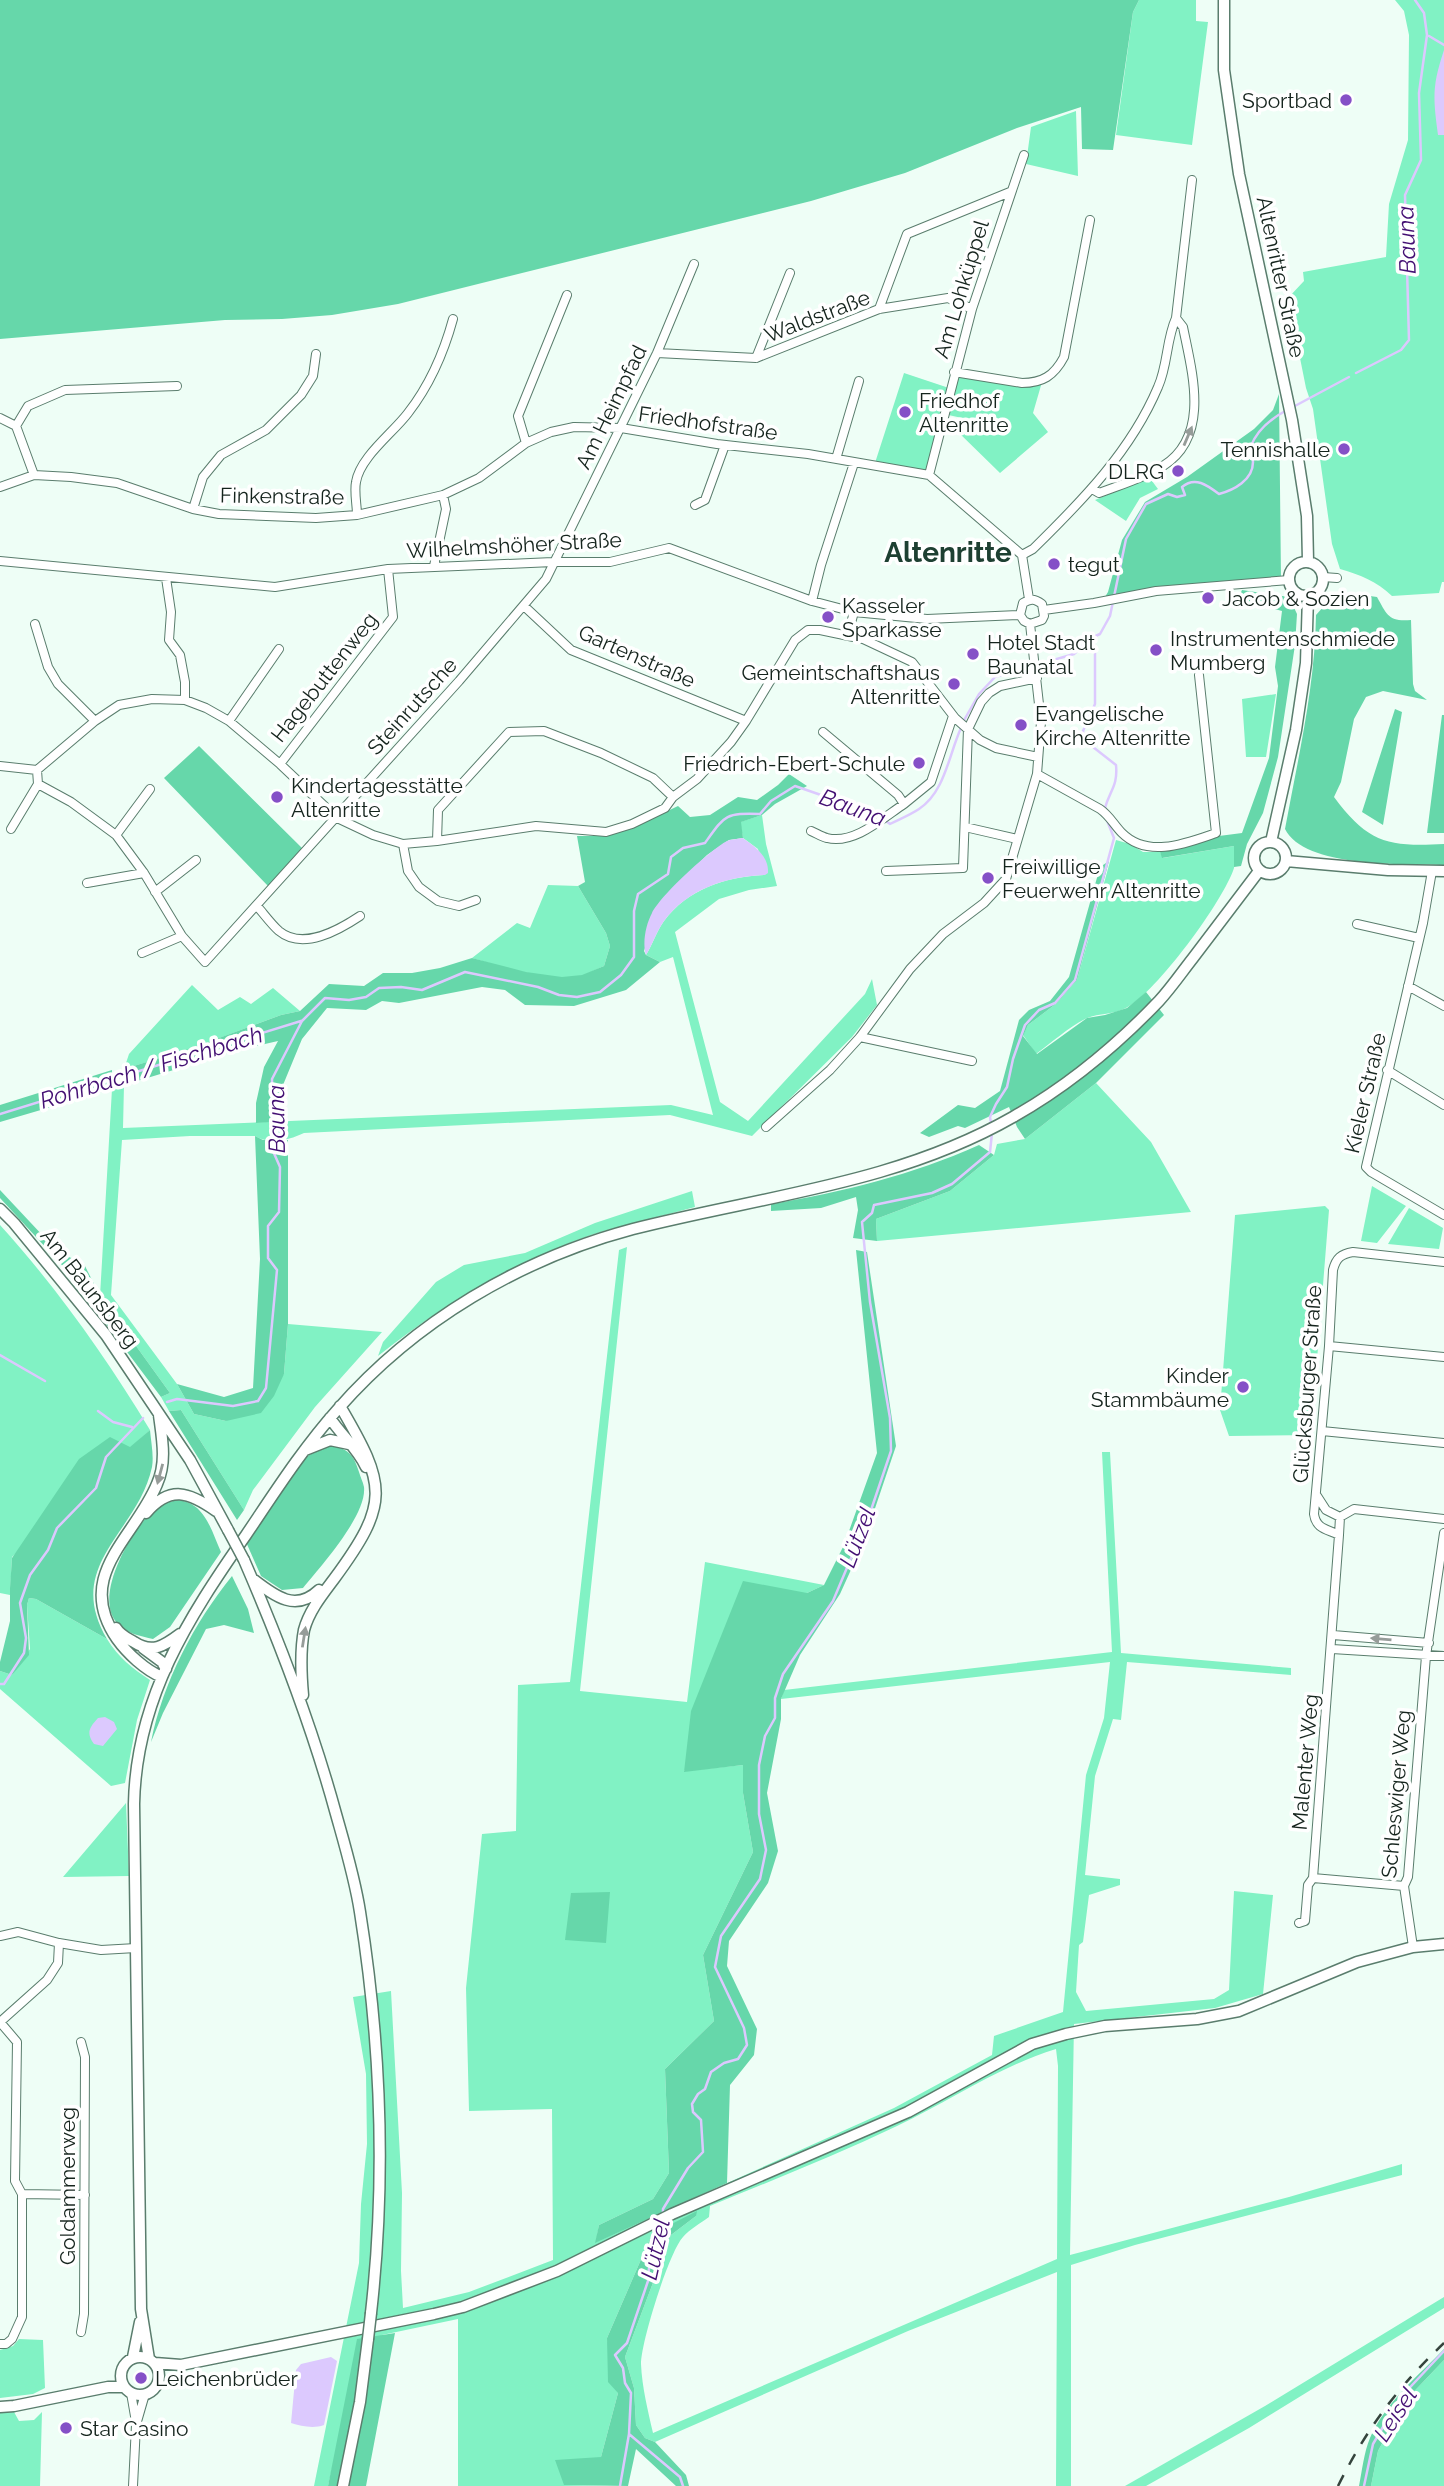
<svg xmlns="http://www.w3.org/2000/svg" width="1444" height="2486" font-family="Raleway,sans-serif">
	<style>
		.green { fill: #81f2c4; fill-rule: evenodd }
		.forest { fill: #66d7aa }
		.water { fill: #dcc9fe }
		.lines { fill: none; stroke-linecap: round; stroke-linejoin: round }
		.stream { stroke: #dcc9fe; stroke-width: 2.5 }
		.street-casing { stroke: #5a7d6d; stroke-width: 10 }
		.secondary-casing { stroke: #5a7d6d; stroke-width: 13 }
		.street { stroke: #fff; stroke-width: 8 }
		.secondary { stroke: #fff; stroke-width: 10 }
		.rail { stroke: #35443d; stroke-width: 2.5; stroke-dasharray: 12 12; stroke-linecap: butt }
		.secondary-bridge-casing { stroke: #5a7d6d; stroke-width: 13; stroke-linecap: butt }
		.secondary-bridge { stroke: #fff; stroke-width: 10 }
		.oneway { fill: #969c99 }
		.poi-dot { fill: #8550c7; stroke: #fff; stroke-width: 2.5 }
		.labels { text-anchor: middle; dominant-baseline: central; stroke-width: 7; stroke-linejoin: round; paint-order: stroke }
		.poi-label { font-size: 21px; fill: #15241d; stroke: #fff; text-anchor: start }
		.street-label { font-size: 21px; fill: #15241d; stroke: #fff }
		.water-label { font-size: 23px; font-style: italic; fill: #430f73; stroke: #fff }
		.district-label { font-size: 28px; font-weight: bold; fill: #1e4032; stroke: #fff }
	</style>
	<rect width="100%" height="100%" fill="#eefef6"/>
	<path class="green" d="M1139 0H1196V21L1208 22 1192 145 1116 135 1133 12Z
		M1395 0H1444V582H1442L1439 593 1392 596C1376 581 1361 575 1340 569L1332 544 1313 409 1306 388 1288 298 1304 281 1303 272 1386 257 1389 204 1408 140 1409 35 1404 11Z
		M1076 111 1078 176 1026 164 1031 127Z
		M954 372 1042 382 1033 413 1048 432 1000 473 956 430 962 418 944 414 929 475 874 466 904 373 949 388Z
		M1149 477 1158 489 1140 498 1126 521 1095 500Z
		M1276 694 1266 757H1246L1242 699Z
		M762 815 766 844 777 886 749 890 719 899 675 932 720 1102 748 1121 865 994 872 979 877 1005 852 1037 752 1136 670 1115 304 1133C289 1140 270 1145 255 1136H190L122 1140 111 1295 177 1384 194 1414 226 1421 284 1374 288 1324 382 1332 315 1407 253 1490 244 1510 181 1410 169 1411 161 1397 170 1393 100 1296 112 1089 124 1085 123 1128 671 1105 713 1115 673 957 660 962 646 955C653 944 656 932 664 921 688 889 725 877 764 875L758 849 743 838 740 822Z
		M1116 840 1130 844 1143 852H1160L1163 858 1234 846C1234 853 1235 862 1234 868 1224 900 1156 993 1126 1008 1113 1015 1097 1013 1085 1019 1068 1028 1052 1042 1036 1054L1023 1035 1028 1025 1057 1003 1077 980Z
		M548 885 578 886 606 933 610 946 604 966C597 969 591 972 584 975 556 984 499 966 472 958L517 923 530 928Z
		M192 985 218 1010 240 997 251 1004 273 988 300 1011 281 1015 190 1049 124 1069 129 1054Z
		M1096 1083 1151 1142 1191 1212 877 1241 876 1219 950 1191 994 1155 997 1144 1025 1139Z
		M1372 1186 1406 1206 1377 1243 1361 1241Z
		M692 1191 695 1207C660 1217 625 1224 591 1235 514 1262 442 1305 378 1356L383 1342 436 1282 464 1265 525 1253 595 1223Z
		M1325 1206 1329 1210 1311 1435 1229 1436 1220 1410 1235 1215Z
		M1409 1208 1443 1228 1439 1249 1388 1244Z
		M0 1225C57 1288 106 1357 150 1430L12 1557 10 1595 0 1593Z
		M627 1247 580 1691 687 1702 705 1562 824 1585 807 1593 684 1771 743 1765V1793L753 1852 703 1955 714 2021 665 2069 669 2173 653 2199 599 2225 596 2242 894 2108 992 2055 994 2036 1063 2012 1086 1775 1104 1718 1110 1662 781 1699 784 1690 1112 1652 1102 1452H1110L1121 1653 1291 1668V1675L1127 1662 1121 1720 1113 1719 1095 1776 1085 1875 1120 1879V1885L1089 1895 1083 1942 1079 1945 1076 1992 1086 2011 1214 1999 1229 1990 1234 1891 1273 1895 1263 1994 1215 2008 1074 2024 1070 2255 1289 2197 1402 2164V2175L1135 2245 1071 2265V2486H1056L1057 2272 908 2331 655 2442 645 2438 636 2425 634 2388 625 2357 671 2235 696 2216 652 2234 607 2338 618 2393 601 2457 564 2485 607 2486H458V2319L382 2335 337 2447 328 2486H314L359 2263 361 2204 367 2144 366 2074 353 1997 391 1991 402 2193 401 2271 403 2308 469 2292 553 2260 552 2109 469 2111 466 1988 482 1834 516 1831 518 1685 570 1682 619 1250ZM1056 2049 1058 2066 1057 2259 653 2433C648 2411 642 2387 641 2364 641 2342 669 2252 683 2237 690 2229 701 2223 709 2217L710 2206C773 2180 836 2155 897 2126 950 2101 1000 2066 1056 2049Z
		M29 1598 36 1599 107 1639C118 1657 133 1669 150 1680L137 1720 125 1783 111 1786 0 1689V1671L12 1675 30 1649 27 1605Z
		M126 1803 129 1876 63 1877Z
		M1444 2297V2308L1249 2428 1146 2486H1125L1265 2406Z
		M19 2339 43 2340 45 2388 33 2394 0 2398V2350L13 2346Z
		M1444 2360V2486H1371L1378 2451 1404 2402Z
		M14 2412 19 2421 34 2420 42 2412 40 2486H0V2413Z"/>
	<path class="forest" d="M0 0H1139L1133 12 1113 150 1082 149 1081 107 1017 128 905 173 811 201 398 304 332 315 282 319 225 320 0 339Z
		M1279 394 1281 580 1233 583 1102 602 1108 592 1122 540 1145 502 1187 477 1254 429 1273 410Z
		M1242 590 1289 597 1297 614 1295 645 1278 757 1263 813 1247 844 1241 866 1234 867V846L1162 858 1160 852 1219 836 1242 833 1269 758 1278 686 1275 667 1282 611 1238 599Z
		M1349 593 1377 597C1387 615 1389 622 1411 620L1413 684 1415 691 1427 700 1383 691 1366 697 1354 719 1341 782 1334 797C1368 843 1388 847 1444 844V865C1405 864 1304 868 1285 829 1298 758 1315 688 1316 615L1332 597Z
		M1395 709 1402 712 1383 825 1362 812Z
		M1442 715H1444V833H1427Z
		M199 746 303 849 268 886 164 778Z
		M789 774 807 786 775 804 762 815 741 822 743 838 729 840 707 855 660 902 644 951 646 955 660 962 626 990 574 1006 525 1005 505 990 482 987 399 1003 382 1001 366 1010 327 1008 302 1039 283 1085 285 1121 256 1123V1103L264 1067 278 1041 243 1049 124 1085V1069L192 1048 281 1015 300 1011 329 984 364 986 383 973H412L440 968 472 958 526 972 562 977 582 975 604 966 610 946 606 933 578 886 585 882 577 836H606L632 828 678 806 690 817 710 815 738 797 757 800 778 785Z
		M1109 861 1077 980 1057 1003 1028 1025 1023 1036 1037 1054 1087 1018 1105 1015 1127 1008 1146 992 1164 1015 1096 1083 1025 1139 1017 1127 1009 1107 965 1128 958 1126 929 1137 920 1133 958 1105 975 1108 1000 1091 1019 1020 1029 1010 1050 1001 1069 977 1100 867Z
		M112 1070V1089L0 1122V1105Z
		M255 1136 263 1140H288V1324L284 1374 274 1396 261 1413 226 1421 194 1414 177 1384 224 1397 253 1388 260 1259Z
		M979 1145 994 1155 950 1191 876 1219 877 1241 853 1238 858 1210 856 1197 821 1208 771 1211V1204C843 1192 912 1175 979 1145Z
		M0 1190 60 1254 83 1262 100 1296 170 1393 161 1397 61 1264 0 1198Z
		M856 1250 867 1252 896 1446 864 1541 840 1594 800 1655 781 1699V1719L767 1793 778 1851 768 1883 729 1941 727 1966 757 2029 754 2055 730 2085 727 2183 595 2243 599 2225 653 2199 669 2173 665 2069 714 2021 703 1955 753 1852 743 1793V1765L684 1772 691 1711 743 1581 807 1593 824 1585 844 1545 877 1453Z
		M181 1410 244 1510 237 1520 169 1411Z
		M150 1430C151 1442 154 1456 152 1467 138 1533 63 1564 107 1639L36 1599 29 1598 27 1605 29 1655 12 1675 0 1671V1662L10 1621V1588L12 1558 79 1459 110 1437 130 1447Z
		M329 1445C348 1449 353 1453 359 1472 360 1476 363 1482 364 1487 367 1515 321 1566 303 1588L282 1590 261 1576 246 1542 307 1456Z
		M177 1500C205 1502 211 1530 221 1552L170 1627 153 1639C141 1636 127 1634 118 1624 91 1598 133 1526 156 1508 161 1504 170 1502 177 1500Z
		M232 1576 248 1609 254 1633 224 1625 206 1629 163 1713 151 1742C163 1682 194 1623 232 1576Z
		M610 1892 606 1943 565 1940 571 1893Z
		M697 2211 696 2216 671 2235 625 2357 634 2388 636 2425 645 2438 655 2442 686 2475 689 2486H676L636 2449 628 2486 564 2485 555 2460 601 2457 618 2393 608 2382 607 2338 652 2234Z
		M395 2333 366 2486H328L357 2339Z
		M1444 2349V2360L1404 2402 1378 2451 1371 2486H1359C1362 2471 1364 2452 1370 2438 1385 2403 1418 2376 1444 2349Z"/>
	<path class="water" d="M1444 50V135H1438C1433 98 1432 86 1444 50Z
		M743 838C755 847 769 856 768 873L765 875C725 877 688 889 664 921 656 932 653 944 646 955 642 943 646 924 652 913 660 896 710 850 727 841 732 839 738 839 743 838Z
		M105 1717 114 1722 117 1729 103 1746 94 1744C86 1733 89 1728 98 1718Z
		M331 2357 337 2361 324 2425C313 2429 301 2426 291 2423L296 2370 301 2364Z"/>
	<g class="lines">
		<path class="stream" d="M1429 36 1444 45
			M1356 373 1401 350 1409 340 1405 195 1421 160 1419 93 1427 35 1424 13 1415 0
			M1293 407 1349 377
			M1091 638 1095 650V704L1083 731 1084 740 1116 765C1118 786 1110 790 1105 808
			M963 722 979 694 995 677 1074 654 1091 638 1100 634 1110 616 1126 539 1146 504 1168 494 1177 497 1185 495 1182 487C1195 476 1207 485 1219 494 1234 490 1253 480 1253 462 1253 455 1249 452 1251 446 1257 430 1272 418 1287 410
			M0 1114 301 1021
			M991 1123 990 1117 996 1104 1007 1087 1013 1059 1025 1025 1039 1010 1055 1003 1075 980 1114 838 1106 818
			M0 1355 45 1381
			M167 1402 177 1399 233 1406 258 1401 266 1388 277 1270 268 1258V1226L279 1212 280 1167 273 1151 272 1079 302 1021 325 998 349 1000 366 997 379 988 401 987 422 990 465 972 538 987 559 995 577 997 600 992 621 975 634 957V911L638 894 668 874 671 857 683 848 705 843C725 815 725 813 760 814L771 801 795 786 876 814 890 824C900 819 910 815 919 809 945 792 949 754 961 728
			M98 1411 113 1422 132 1427
			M0 1684H4L24 1653 26 1638 20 1603 30 1575 48 1550 57 1528 96 1488 106 1457 143 1418
			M663 2215V2209L688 2168 703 2152 701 2120 693 2112 692 2104 698 2094 705 2089 711 2072 724 2063 738 2059 747 2045 744 2028 715 1967 721 1936 760 1879 766 1850 759 1814V1765L765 1736 775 1718V1698L783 1674 833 1601 870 1513 891 1451 890 1418 870 1302 862 1222 872 1213 874 1205 932 1193 952 1184 990 1152 992 1133
			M629 2434 680 2477 683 2486
			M620 2486 629 2434 631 2393 625 2383 623 2368 615 2355 627 2343 648 2281 649 2268 657 2250 662 2222
			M1364 2486 1373 2444 1400 2398 1444 2351"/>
		<g class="street-casing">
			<path id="street" d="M879 309 907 234 1010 192
				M657 353 756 358 879 309 948 298 972 309
				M756 358 790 273
				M954 372 1022 383C1042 383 1054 376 1064 357L1090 220
				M0 418 16 426
				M526 443 518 416 567 295
				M836 459 859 381
				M34 475 16 426 28 406 65 390 177 386
				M929 475 972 309 1024 155
				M0 487 34 475 71 477 117 483 193 509 219 514 316 518 357 515 443 495 479 478 526 443 551 432 574 427 621 428 717 444 808 454 929 475 1022 555
				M1092 489 1099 493C1120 485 1144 478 1163 466 1211 436 1192 372 1183 327L1176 318
				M695 505 705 500 725 445
				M193 509 203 477 221 455 266 430 301 395 313 376 316 354
				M357 515C357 505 354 492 356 482 360 457 393 433 408 413 429 386 444 352 453 319
				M1022 555 1033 549C1082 501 1131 451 1158 387 1168 365 1166 340 1176 318L1192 180
				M1022 555 1029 599
				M0 561 275 587 388 569 553 562H610L669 548 812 601 854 612 927 619 1020 615 1024 621 1030 624
				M434 566 446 509 443 495
				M1323 577 1337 578
				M166 578 171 612 169 640 180 655 185 682V700
				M812 601 821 565 854 463
				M524 606 571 650 746 721
				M1044 610 1094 603 1156 591 1289 580
				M1020 615 1023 603C1031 598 1035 599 1042 604L1044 616 1042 620 1030 624
				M35 624 48 667 58 684 95 721
				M848 634 854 612
				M229 721 279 649
				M823 732 898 795 904 804 931 782 953 716
				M280 764 393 617 388 569
				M0 766 37 770 95 721 119 705 152 699 185 700 206 708 229 721 280 764 337 818 373 835 403 844 437 841 536 826 606 832 632 824 665 808 673 797 697 779 731 742 746 721 795 640 808 630H820L863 639 912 662 955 718 980 740 996 748 1038 757
				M37 770 38 784 71 802 116 835 144 873 182 936 205 962 459 681 546 579 657 353 694 264
				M1037 774 1100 809C1110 816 1114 825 1122 833 1148 859 1187 843 1216 833L1199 675
				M965 827 1017 839
				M11 829 38 784
				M811 831C816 833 822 837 827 838 854 845 883 818 904 804
				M116 835 150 789
				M437 841 438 810 509 732 544 731 601 753 653 778 673 797
				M403 844 408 871 419 887 438 901 459 906 476 900
				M886 871 963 868 968 729 981 702 989 693 1000 686 1037 678
				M1432 871 1423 923 1366 1167 1371 1172 1444 1215
				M87 883 144 873
				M155 892 196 860
				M257 906C264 914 271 924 279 931 303 951 339 930 360 916
				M1357 924 1419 938
				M142 953 182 936
				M1408 986 1444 1006
				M860 1037 972 1061
				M1387 1070 1444 1105
				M766 1127 830 1070 860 1037 910 969 943 934 984 903 1006 879 1037 774 1041 722 1030 624
				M1329 1346 1444 1357
				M1322 1431 1444 1443
				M1317 1496 1326 1510 1340 1517 1339 1535C1327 1529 1316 1529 1314 1514L1329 1346 1333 1270C1336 1258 1341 1254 1353 1252L1444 1262
				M1340 1517 1354 1509 1444 1519
				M1333 1635 1429 1643
				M1332 1649 1444 1656
				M1313 1878 1404 1886
				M1299 1923 1305 1921 1308 1885 1313 1878 1339 1535
				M0 1936 18 1932 59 1943 101 1950 136 1948
				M1413 1947 1404 1886 1408 1877 1426 1656 1444 1533
				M0 2022 47 1980 58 1963 59 1943
				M22 2194 85 2195
				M81 2332 84 2314 85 2057 81 2042
				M0 2344H6L12 2339 22 2317V2194L15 2181 17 2042 0 2022
				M131 2393 136 2422
				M133 2486 136 2425 145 2394"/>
		</g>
		<g class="secondary-casing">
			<path id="secondary" d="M1224 0V70L1239 174 1292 420 1307 516 1308 561
				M1289 579a17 17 0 1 1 34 0a17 17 0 1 1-34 0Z
				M1254 858a16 16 0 1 1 32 0a16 16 0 1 1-32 0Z
				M1271 842 1296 730 1306 663 1308 596
				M1286 861 1388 870 1444 871
				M0 1209 14 1223 106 1335 190 1460 228 1530
				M159 1415C162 1438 167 1462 157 1484 135 1538 73 1575 117 1639 127 1653 145 1670 162 1677
				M330 1418C341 1435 358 1449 366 1467
				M305 1450 330 1440 349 1444
				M146 1513C170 1485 189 1492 216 1511
				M244 1560C280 1643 312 1726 336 1814 345 1846 355 1879 360 1912 381 2044 386 2180 371 2313
				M254 1580C276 1597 296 1612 319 1590
				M116 1628C120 1635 127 1638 134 1642 152 1654 164 1646 180 1634
				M143 1648 162 1662 166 1669
				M303 1695C301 1673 300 1651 304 1630 309 1611 322 1595 334 1579 390 1503 387 1486 340 1406
				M121 2376a19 19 0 1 1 38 0a19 19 0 1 1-38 0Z
				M133 2357 140 2322
				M149 2359 141 2309 134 1804C136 1699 188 1618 246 1535 275 1492 303 1448 338 1409 415 1321 520 1259 633 1229 762 1196 896 1184 1013 1117 1068 1086 1116 1046 1159 1001 1171 988 1182 972 1193 958 1215 929 1237 900 1259 871
				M155 2363 181 2365 434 2314 463 2307 557 2271 672 2214 908 2112 1032 2044 1066 2034 1105 2026 1197 2019 1239 2011 1357 1962 1413 1947 1444 1944
				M0 2407 14 2406 108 2387H124
				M343 2486 360 2402 368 2339"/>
		</g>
		<use href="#street" class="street"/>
		<use href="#secondary" class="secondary"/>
		<path class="rail" d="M1338 2486C1367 2428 1397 2388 1444 2343"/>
		<g class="secondary-bridge-casing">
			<path id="secondary-bridge" d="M228 1530 244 1560
				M368 2339 371 2313"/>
		</g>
		<use href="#secondary-bridge" class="secondary-bridge"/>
	</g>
	<defs><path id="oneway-solid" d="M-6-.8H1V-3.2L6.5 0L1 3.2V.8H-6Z" transform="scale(1.75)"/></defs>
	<g class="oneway">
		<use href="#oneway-solid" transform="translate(1188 436) rotate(-67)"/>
		<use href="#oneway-solid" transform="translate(160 1474) rotate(105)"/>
		<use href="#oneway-solid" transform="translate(304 1637) rotate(-81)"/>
		<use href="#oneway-solid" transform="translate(1381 1639) rotate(-175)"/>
	</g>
	<g class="poi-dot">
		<circle cx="1346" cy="100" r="7"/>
		<circle cx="905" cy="412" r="7"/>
		<circle cx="1344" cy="449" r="7"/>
		<circle cx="1178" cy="471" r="7"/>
		<circle cx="1054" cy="564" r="7"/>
		<circle cx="1208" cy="598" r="7"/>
		<circle cx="828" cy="617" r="7"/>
		<circle cx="1156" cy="650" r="7"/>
		<circle cx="973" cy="654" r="7"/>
		<circle cx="954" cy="684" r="7"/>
		<circle cx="1021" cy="725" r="7"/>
		<circle cx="919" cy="763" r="7"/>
		<circle cx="277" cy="797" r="7"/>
		<circle cx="988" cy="878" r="7"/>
		<circle cx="1243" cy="1387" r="7"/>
		<circle cx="141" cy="2378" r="7"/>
		<circle cx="66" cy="2428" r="7"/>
	</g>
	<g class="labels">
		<g class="poi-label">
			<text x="1332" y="100" text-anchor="end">Sportbad</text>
			<text x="919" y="400">Friedhof<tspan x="919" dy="24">Altenritte</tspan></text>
			<text x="1330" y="449" text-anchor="end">Tennishalle</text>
			<text x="1164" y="471" text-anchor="end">DLRG</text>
			<text x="1068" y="564">tegut</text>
			<text x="1222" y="598">Jacob &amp; Sozien</text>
			<text x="842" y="605">Kasseler<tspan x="842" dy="24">Sparkasse</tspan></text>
			<text x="1170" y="638">Instrumentenschmiede<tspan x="1170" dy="24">Mumberg</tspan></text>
			<text x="987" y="642">Hotel Stadt<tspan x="987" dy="24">Baunatal</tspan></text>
			<text x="940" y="672" text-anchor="end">Gemeintschaftshaus<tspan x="940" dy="24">Altenritte</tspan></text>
			<text x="1035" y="713">Evangelische<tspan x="1035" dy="24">Kirche Altenritte</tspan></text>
			<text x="905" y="763" text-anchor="end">Friedrich-Ebert-Schule</text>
			<text x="291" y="785">Kindertagesstätte<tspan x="291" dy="24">Altenritte</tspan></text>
			<text x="1002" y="866">Freiwillige<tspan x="1002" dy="24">Feuerwehr Altenritte</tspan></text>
			<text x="1229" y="1375" text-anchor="end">Kinder<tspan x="1229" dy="24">Stammbäume</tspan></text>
			<text x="155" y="2378">Leichenbrüder</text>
			<text x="80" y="2428">Star Casino</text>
		</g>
		<g class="street-label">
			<text transform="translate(1281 277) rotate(78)">Altenritter Straße</text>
			<text transform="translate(961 289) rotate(-73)">Am Lohküppel</text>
			<text transform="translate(817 316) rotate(-21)">Waldstraße</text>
			<text transform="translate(611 407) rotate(-64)">Am Heimpfad</text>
			<text transform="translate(708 423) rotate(8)">Friedhofstraße</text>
			<text transform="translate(282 496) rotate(1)">Finkenstraße</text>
			<text transform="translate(514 545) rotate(-3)">Wilhelmshöher Straße</text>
			<text transform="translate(637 656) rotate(24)">Gartenstraße</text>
			<text transform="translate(324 677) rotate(-52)">Hagebuttenweg</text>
			<text transform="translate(412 706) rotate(-48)">Steinrutsche</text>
			<text transform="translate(1365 1093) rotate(-77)">Kieler Straße</text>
			<text transform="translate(90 1288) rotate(52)">Am Baunsberg</text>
			<text transform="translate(1307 1384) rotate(-86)">Glücksburger Straße</text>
			<text transform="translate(1305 1762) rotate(-85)">Malenter Weg</text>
			<text transform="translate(1396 1794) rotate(-85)">Schleswiger Weg</text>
			<text transform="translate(67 2186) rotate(-90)">Goldammerweg</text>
		</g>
		<g class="water-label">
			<text transform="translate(1406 240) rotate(-92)">Bauna</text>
			<text transform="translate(853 807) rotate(20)">Bauna</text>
			<text transform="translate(151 1067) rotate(-17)">Rohrbach / Fischbach</text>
			<text transform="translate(276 1119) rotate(-91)">Bauna</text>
			<text transform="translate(857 1537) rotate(-69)">Lützel</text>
			<text transform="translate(655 2249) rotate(-77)">Lützel</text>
			<text transform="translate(1395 2414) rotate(-57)">Leisel</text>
		</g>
		<g class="district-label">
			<text x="948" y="552">Altenritte</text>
		</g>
	</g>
</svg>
